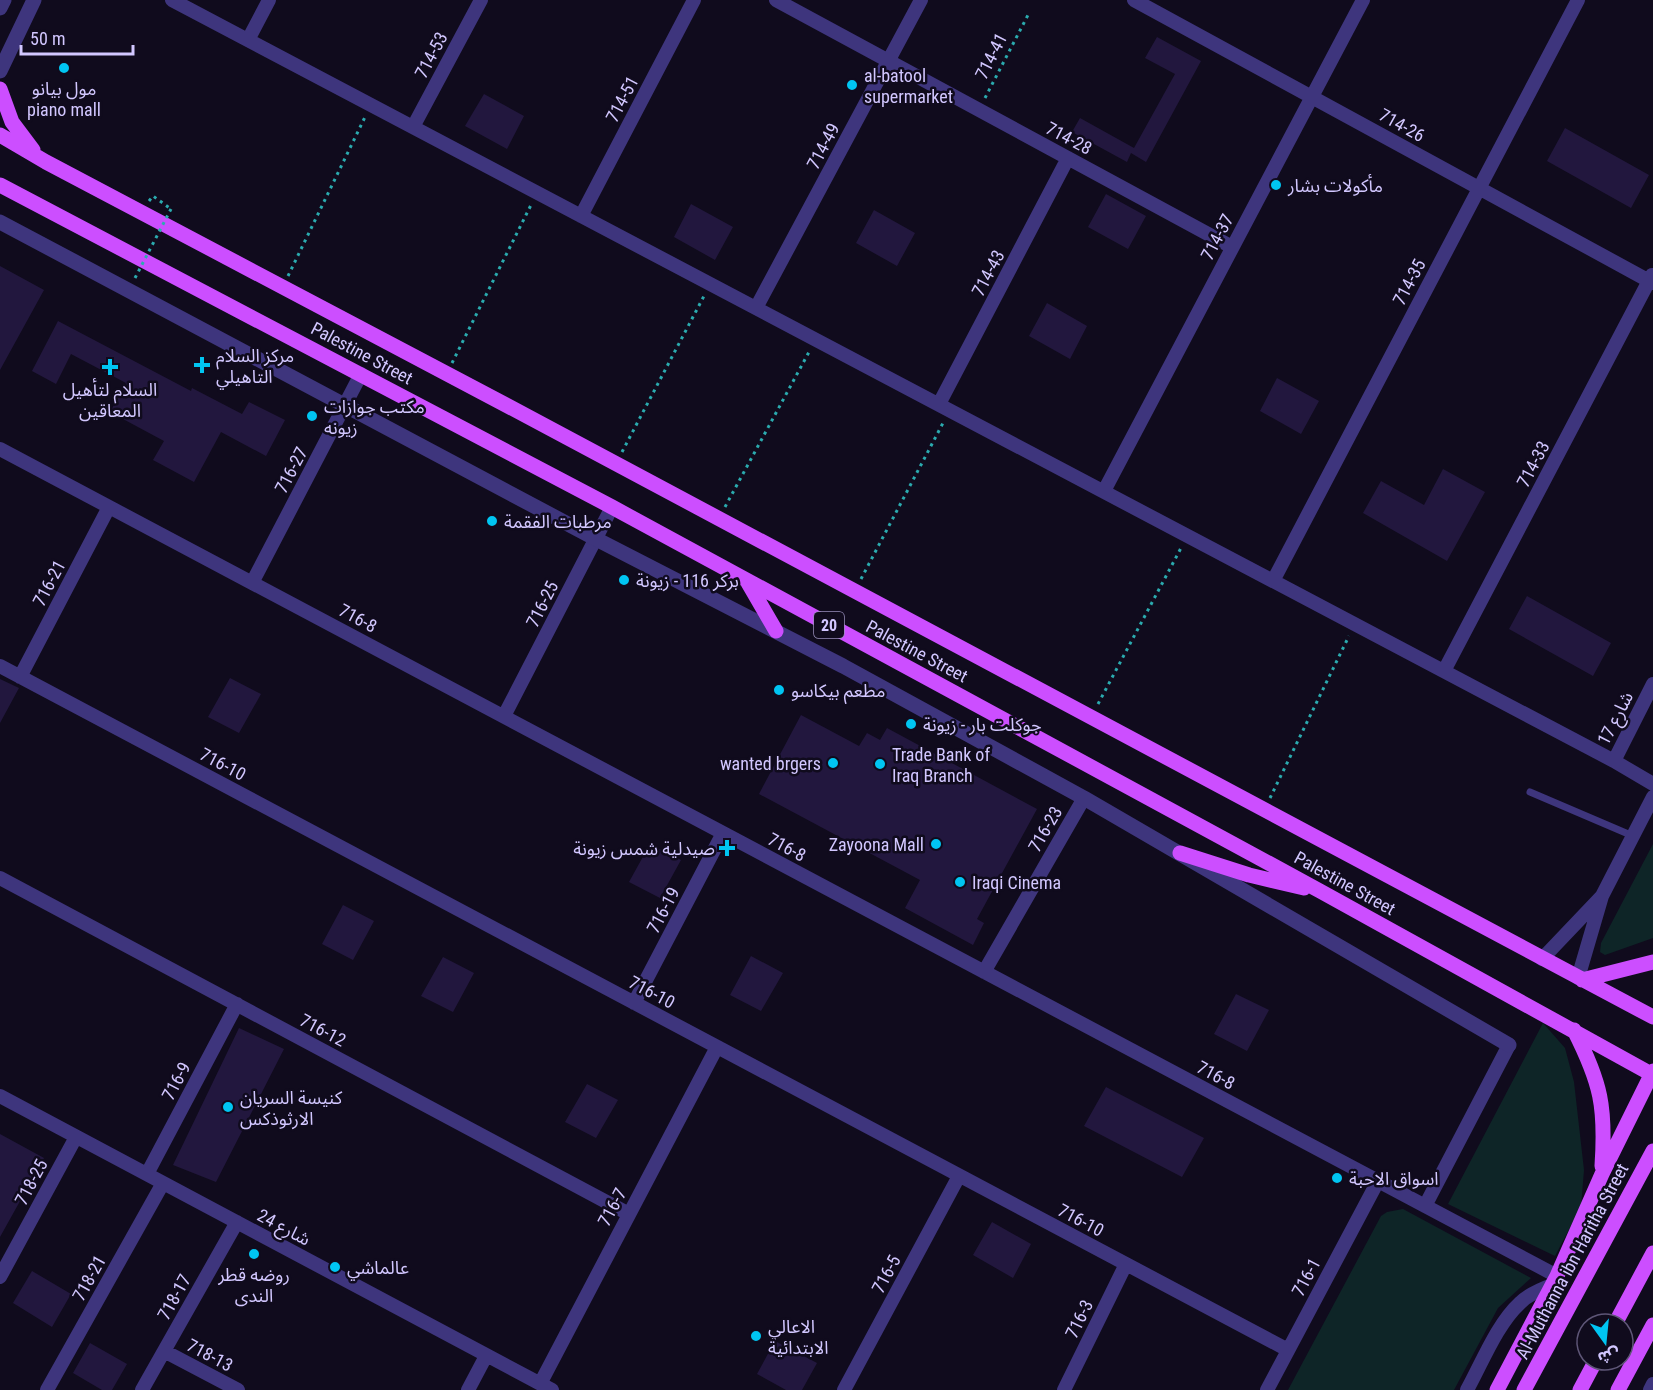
<svg xmlns="http://www.w3.org/2000/svg" width="1653" height="1390" font-family="'Roboto Condensed','Noto Sans Arabic',sans-serif">
	<style>
		.green { fill: #0e2527 }
		.building { fill: #22173e }
		.lines { fill: none; stroke-linecap: round; stroke-linejoin: round }
		.path { stroke: #2babaf; stroke-width: 3; stroke-dasharray: 3 4.5; stroke-linecap: butt }
		.service { stroke: #3e357d; stroke-width: 7 }
		.minor { stroke: #3e357d; stroke-width: 14 }
		.tertiary { stroke: #3e357d; stroke-width: 15 }
		.primary { stroke: #cc4eff; stroke-width: 15 }
		.path-bridge { stroke: #2babaf; stroke-width: 3; stroke-dasharray: 3 4.5; stroke-linecap: butt }
		.poi-dot { fill: #00c5f2; stroke: #100b1d; stroke-width: 2 }
		.labels { text-anchor: middle; dominant-baseline: central; stroke-width: 5; stroke-linejoin: round; paint-order: stroke }
		.shield { fill: #100b1d; stroke: #988fbb; stroke-width: 1.5 }
		.shield-label { font-size: 16px; font-weight: bold; fill: #d2c7ff }
		.street-label { font-size: 18px; fill: #d2c7ff; stroke: #100b1d }
		.poi-label { font-size: 18px; fill: #d2c7ff; stroke: #100b1d; text-anchor: start }
	</style>
	<rect width="100%" height="100%" fill="#100b1d"/>
	<path class="green" d="M1653 844V938L1605 955 1600 952 1601 943Z
		M1543 1023 1565 1048 1574 1082 1584 1170 1581 1207 1555 1256 1448 1204Z
		M1403 1209 1531 1278 1498 1308 1454 1390H1288L1381 1216 1387 1212Z"/>
	<path class="building" d="M1157 37 1201 61 1146 162 1131 153 1127 162 1072 132 1080 118 1134 148 1175 74 1145 58Z
		M484 94 524 116 507 149 465 126Z
		M1565 128 1649 175 1631 208 1547 161Z
		M1106 194 1146 216 1128 249 1088 227Z
		M691 204 733 227 715 260 674 237Z
		M874 210 915 233 897 266 856 243Z
		M0 266 44 290 0 370Z
		M1047 303 1087 326 1070 359 1029 336Z
		M58 321 191 391 192 388 242 414 249 402 285 420 266 456 221 432 194 482 153 460 164 441 110 412 126 383 71 354 56 384 32 371Z
		M1277 378 1319 401 1301 434 1260 411Z
		M1443 469 1485 492 1447 561 1363 513 1381 481 1424 505Z
		M1527 596 1611 643 1593 676 1509 629Z
		M230 678 261 694 239 733 208 717Z
		M0 679 19 688 0 723Z
		M801 715 859 746 867 733 880 740 887 728 1037 809 977 919 984 923 973 945 905 908 920 880 759 794Z
		M650 844 681 860 660 898 629 882Z
		M343 905 374 921 353 960 322 944Z
		M751 956 783 973 761 1011 730 995Z
		M443 957 474 973 453 1012 421 996Z
		M1236 994 1269 1010 1247 1051 1214 1034Z
		M239 1028 284 1049 216 1182 173 1165Z
		M587 1084 618 1100 596 1138 565 1122Z
		M1106 1087 1204 1138 1182 1177 1084 1126Z
		M0 1134 44 1158 0 1237Z
		M992 1222 1031 1244 1013 1278 973 1255Z
		M32 1271 71 1294 52 1327 13 1303Z
		M775 1341 817 1363 802 1390H786L757 1374Z
		M90 1343 127 1364 112 1390H102L73 1373Z"/>
	<g class="lines">
		<path class="path" d="M985 98 1028 15
			M149 201 153 196 171 209
			M288 276 365 117
			M452 363 531 205
			M622 452 704 296
			M725 507 809 352
			M861 579 943 423
			M1098 704 1181 548
			M1270 798 1349 636"/>
		<path class="service" d="M1530 792 1633 836"/>
		<path class="minor" d="M172 0 1614 761
			M776 0 1232 247
			M1134 0 1653 283
			M248 40 269 0
			M413 127 481 0
			M581 216 694 0
			M756 308 921 0
			M939 404 1068 158
			M0 449 1557 1276
			M1104 491 1363 0
			M1273 581 1578 0
			M252 583 361 374
			M0 666 1288 1350
			M1444 671 1652 275
			M20 677 109 507
			M1653 684 1614 761 1653 784
			M504 716 612 507
			M0 878 629 1214
			M1542 959 1601 897
			M984 972 1084 798
			M1578 978 1602 896 1653 797
			M634 1003 723 833
			M0 1096 552 1390
			M147 1174 237 1004
			M1425 1206 1509 1045
			M0 1277 76 1137
			M164 1351 238 1390
			M540 1384 717 1047
			M47 1390 163 1183
			M142 1390 237 1222
			M468 1390 486 1356
			M844 1390 959 1176
			M1064 1390 1126 1264
			M1267 1390 1378 1181
			M1467 1390C1482 1363 1497 1324 1520 1303 1529 1294 1541 1289 1552 1285
			M1650 1390 1653 1384"/>
		<path class="tertiary" d="M0 8 4 0
			M0 71 34 0
			M0 222 596 539 843 666 1084 798 1509 1045"/>
		<path class="primary" d="M0 89 12 122 33 150
			M0 135 46 162 506 405 1653 1017
			M0 185 612 507 1320 891 1653 1075
			M747 581 776 631
			M1180 853 1249 875 1304 888
			M1582 980 1653 962
			M1574 1030C1601 1083 1606 1107 1602 1166
			M1615 1324 1653 1253
			M1497 1390 1557 1276 1602 1174 1653 1071
			M1524 1390 1653 1151
			M1580 1390 1596 1360
			M1618 1390 1653 1325"/>
		<path class="path-bridge" d="M135 278 171 209"/>
	</g>
	<g class="poi-dot">
		<circle cx="64" cy="68" r="6"/>
		<circle cx="852" cy="85" r="6"/>
		<circle cx="1276" cy="185" r="6"/>
		<path d="M199 356h6v6h6v6h-6v6h-6v-6h-6v-6h6z"/>
		<path d="M107 358h6v6h6v6h-6v6h-6v-6h-6v-6h6z"/>
		<circle cx="312" cy="416" r="6"/>
		<circle cx="492" cy="521" r="6"/>
		<circle cx="624" cy="580" r="6"/>
		<circle cx="779" cy="690" r="6"/>
		<circle cx="911" cy="724" r="6"/>
		<circle cx="833" cy="763" r="6"/>
		<circle cx="880" cy="764" r="6"/>
		<circle cx="936" cy="844" r="6"/>
		<path d="M724 839h6v6h6v6h-6v6h-6v-6h-6v-6h6z"/>
		<circle cx="960" cy="882" r="6"/>
		<circle cx="228" cy="1107" r="6"/>
		<circle cx="1337" cy="1178" r="6"/>
		<circle cx="254" cy="1254" r="6"/>
		<circle cx="335" cy="1267" r="6"/>
		<circle cx="756" cy="1336" r="6"/>
	</g>
	<g class="labels">
		<rect class="shield" x="814" y="612" width="30" height="26" rx="4.5"/>
		<g class="shield-label">
			<text x="829" y="625">20</text>
		</g>
		<g class="street-label">
			<text transform="translate(431 55) rotate(-62)">714-53</text>
			<text transform="translate(991 56) rotate(-63)">714-41</text>
			<text transform="translate(622 99) rotate(-62)">714-51</text>
			<text transform="translate(1402 125) rotate(29)">714-26</text>
			<text transform="translate(1069 138) rotate(28)">714-28</text>
			<text transform="translate(823 146) rotate(-62)">714-49</text>
			<text transform="translate(1217 237) rotate(-62)">714-37</text>
			<text transform="translate(988 273) rotate(-62)">714-43</text>
			<text transform="translate(1409 282) rotate(-62)">714-35</text>
			<text transform="translate(362 353) rotate(28)">Palestine Street</text>
			<text transform="translate(1533 464) rotate(-62)">714-33</text>
			<text transform="translate(291 470) rotate(-62)">716-27</text>
			<text transform="translate(49 583) rotate(-62)">716-21</text>
			<text transform="translate(542 604) rotate(-63)">716-25</text>
			<text transform="translate(358 618) rotate(28)">716-8</text>
			<text transform="translate(917 651) rotate(28)">Palestine Street</text>
			<text transform="translate(1615 718) rotate(-63)">شارع 17</text>
			<text transform="translate(223 764) rotate(28)">716-10</text>
			<text transform="translate(1045 829) rotate(-60)">716-23</text>
			<text transform="translate(787 847) rotate(28)">716-8</text>
			<text transform="translate(1345 883) rotate(29)">Palestine Street</text>
			<text transform="translate(663 910) rotate(-62)">716-19</text>
			<text transform="translate(652 992) rotate(28)">716-10</text>
			<text transform="translate(323 1030) rotate(28)">716-12</text>
			<text transform="translate(1216 1075) rotate(28)">716-8</text>
			<text transform="translate(176 1081) rotate(-62)">716-9</text>
			<text transform="translate(31 1182) rotate(-62)">718-25</text>
			<text transform="translate(612 1207) rotate(-62)">716-7</text>
			<text transform="translate(1081 1220) rotate(28)">716-10</text>
			<text transform="translate(284 1227) rotate(28)">شارع 24</text>
			<text transform="translate(1572 1261) rotate(-62)">Al-Muthanna ibn Haritha Street</text>
			<text transform="translate(886 1274) rotate(-62)">716-5</text>
			<text transform="translate(1306 1277) rotate(-62)">716-1</text>
			<text transform="translate(89 1278) rotate(-61)">718-21</text>
			<text transform="translate(174 1297) rotate(-61)">718-17</text>
			<text transform="translate(1079 1319) rotate(-64)">716-3</text>
			<text transform="translate(210 1355) rotate(28)">718-13</text>
		</g>
		<g class="poi-label">
			<text x="864" y="75">al-batool<tspan x="864" dy="21">supermarket</tspan></text>
			<text x="64" y="88" text-anchor="middle">مول بيانو<tspan x="64" dy="21">piano mall</tspan></text>
			<text x="1288" y="185">مأكولات بشار</text>
			<text x="216" y="355">مركز السلام<tspan x="216" dy="21">التاهيلي</tspan></text>
			<text x="110" y="389" text-anchor="middle">السلام لتأهيل<tspan x="110" dy="21">المعاقين</tspan></text>
			<text x="324" y="406">مكتب جوازات<tspan x="324" dy="21">زيونه</tspan></text>
			<text x="504" y="521">مرطبات الفقمة</text>
			<text x="636" y="580">بركر 116 - زيونة</text>
			<text x="791" y="690">مطعم بيكاسو</text>
			<text x="923" y="724">جوكلت بار - زيونة</text>
			<text x="892" y="754">Trade Bank of<tspan x="892" dy="21">Iraq Branch</tspan></text>
			<text x="821" y="763" text-anchor="end">wanted brgers</text>
			<text x="924" y="844" text-anchor="end">Zayoona Mall</text>
			<text x="715" y="848" text-anchor="end">صيدلية شمس زيونة</text>
			<text x="972" y="882">Iraqi Cinema</text>
			<text x="240" y="1097">كنيسة السريان<tspan x="240" dy="21">الارثوذكس</tspan></text>
			<text x="1349" y="1178">اسواق الاحبة</text>
			<text x="347" y="1267">عالماشي</text>
			<text x="254" y="1274" text-anchor="middle">روضه قطر<tspan x="254" dy="21">الندى</tspan></text>
			<text x="768" y="1326">الاعالي<tspan x="768" dy="21">الابتدائية</tspan></text>
		</g>
	</g>
	<g transform="translate(1605 1342) rotate(165)"><circle r="28" fill="#100b1d" stroke="#5e5677" stroke-width="1.5"/>
	<path d="M0-4.5L10 22L0 15L-10 22Z" fill="#00c5f2"/>
	<text y="-9" font-size="16" font-weight="bold" text-anchor="middle" fill="#d2c7ff">ش</text>
	</g>
	<path d="M21 45v9h112v-9" fill="none" stroke="#d2c7ff" stroke-width="3"/>
	<text x="30" y="45" font-size="18" fill="#d2c7ff" stroke="#100b1d" stroke-width="4.5" paint-order="stroke">50 m</text>
</svg>
